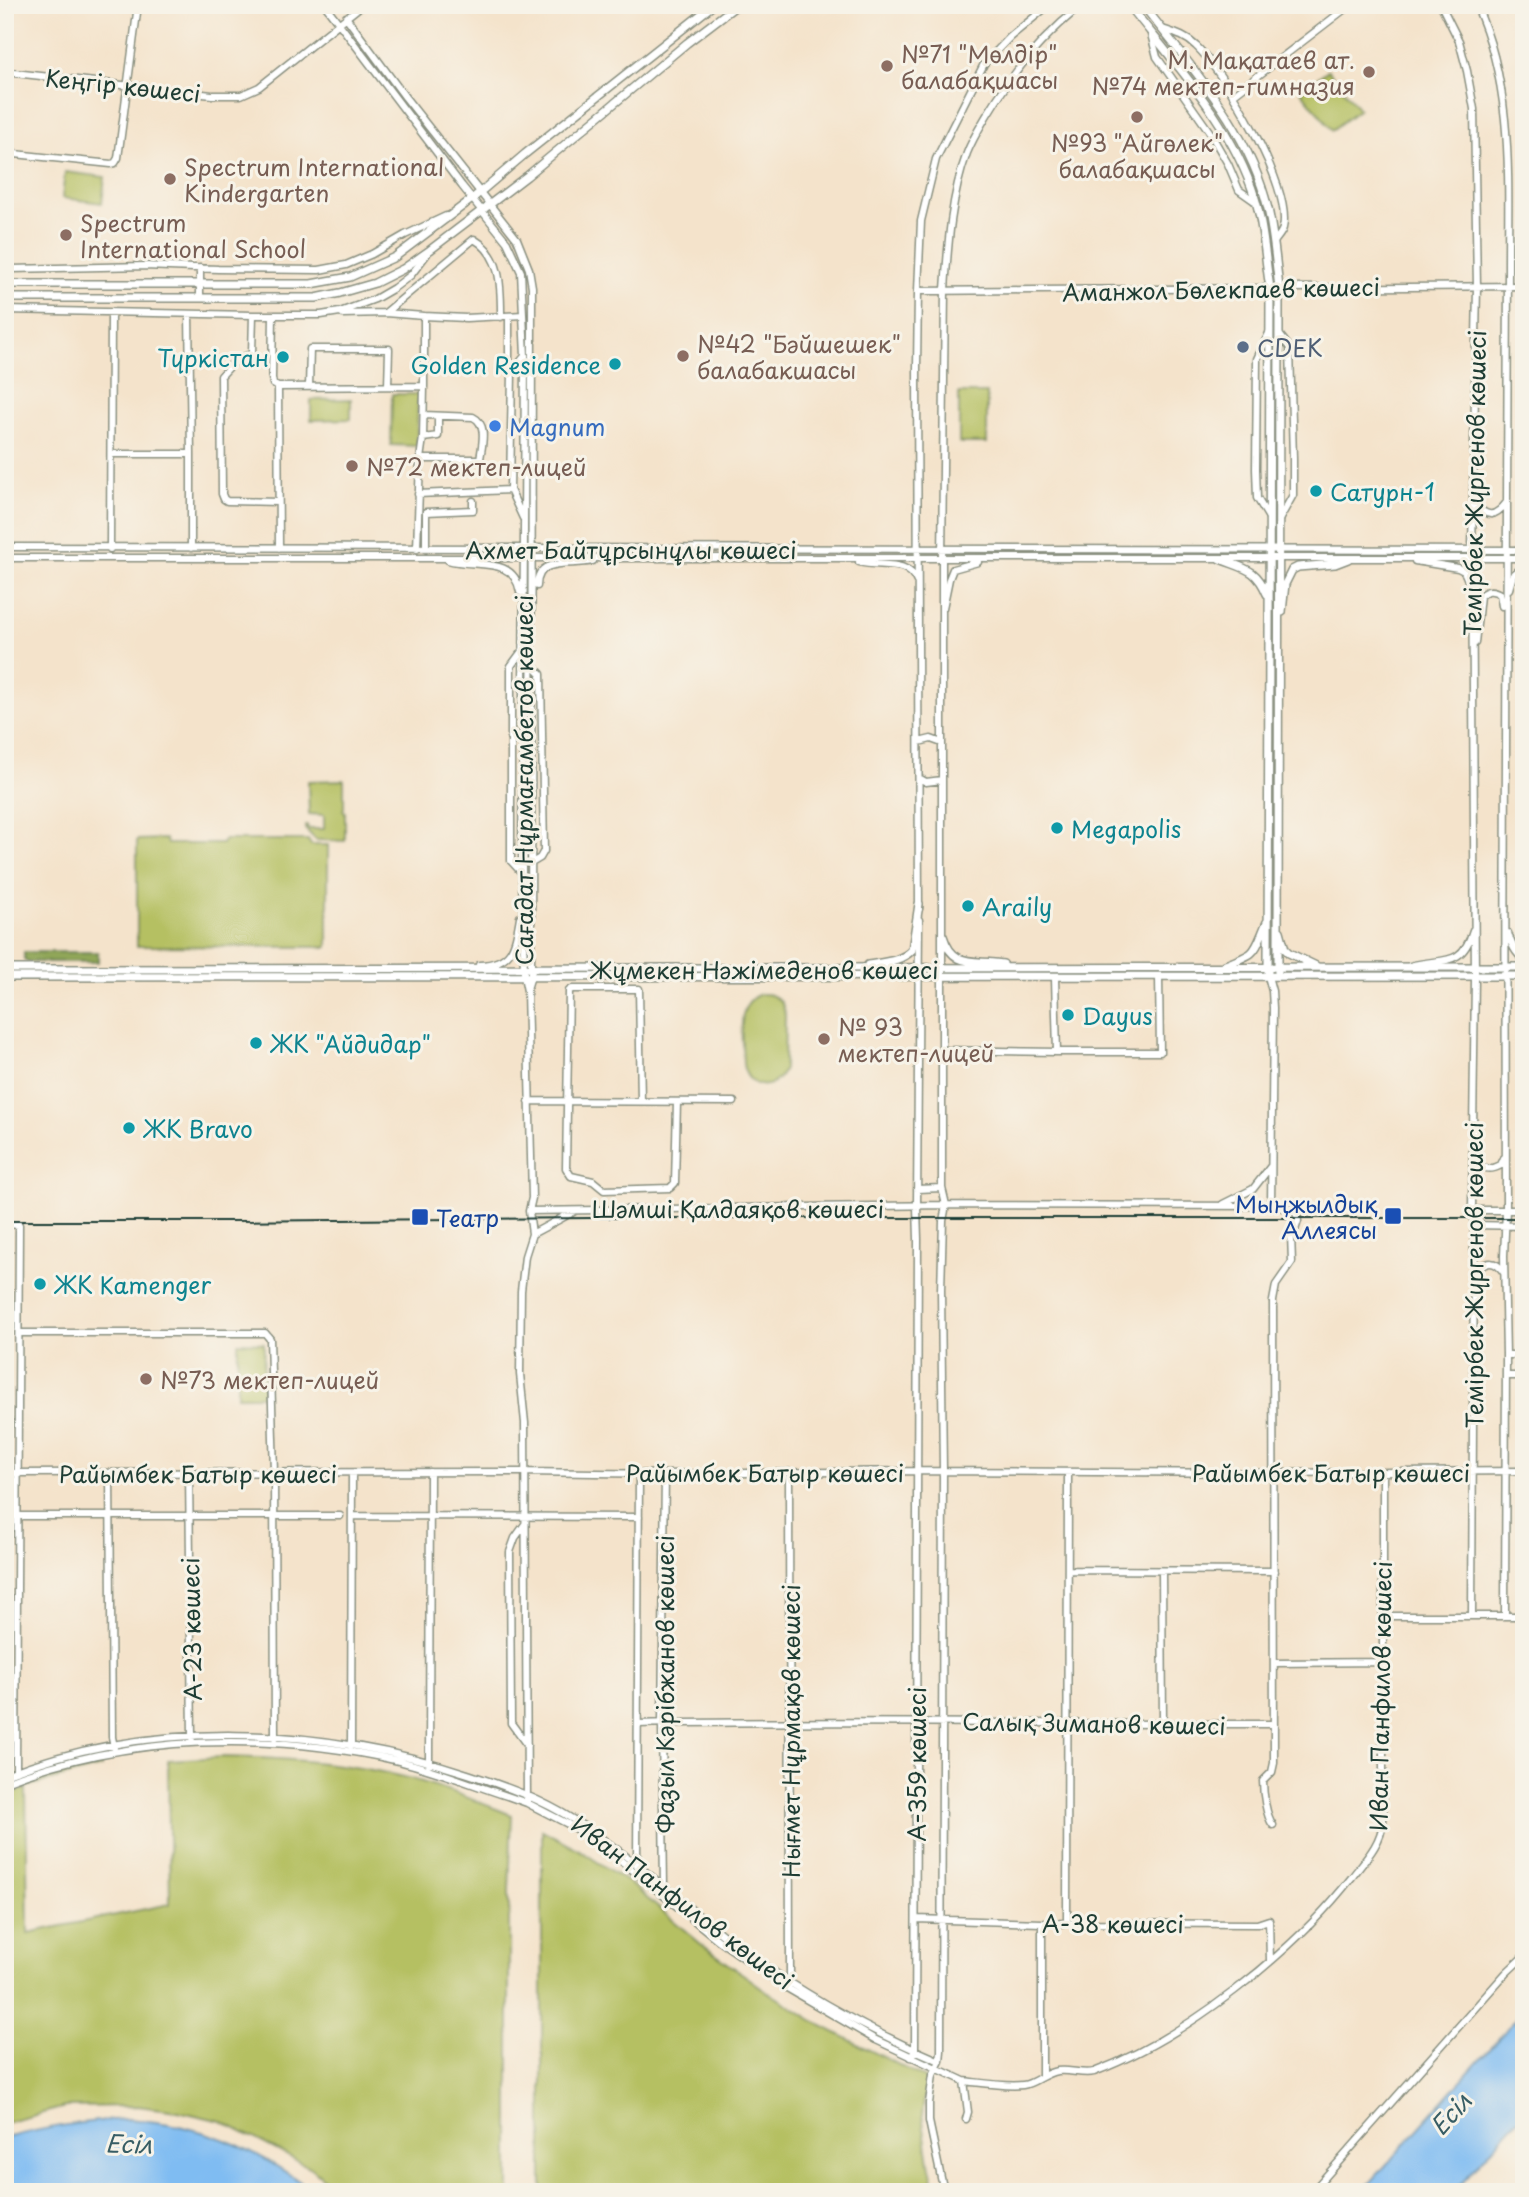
<svg xmlns="http://www.w3.org/2000/svg" width="1529" height="2197" font-family="'Playpen Sans',sans-serif">
	<style>
		.green { fill: #b5c062; stroke: #6a7e4b; stroke-width: 2 }
		.forest { fill: #90a658; stroke: #587246; stroke-width: 2 }
		.water { fill: #7fbcf2; stroke: #4f7c93; stroke-width: 2 }
		.lines { fill: none; stroke-linecap: round; stroke-linejoin: round }
		.minor-casing { stroke: #8a9080; stroke-width: 9 }
		.major-casing { stroke: #8a9080; stroke-width: 10 }
		.minor { stroke: #fff; stroke-width: 6 }
		.major { stroke: #fff; stroke-width: 7 }
		.tram { stroke: #1f3d34; stroke-width: 2 }
		.education-dot { fill: #8d6e63; stroke: #f7f3e8; stroke-width: 2.5 }
		.service-dot { fill: #5c6f8a; stroke: #f7f3e8; stroke-width: 2.5 }
		.culture-dot { fill: #0f9aa8; stroke: #f7f3e8; stroke-width: 2.5 }
		.shop-dot { fill: #3f7fe0; stroke: #f7f3e8; stroke-width: 2.5 }
		.transit-dot { fill: #1a4fb4; stroke: #f7f3e8; stroke-width: 2.5 }
		.labels { text-anchor: middle; dominant-baseline: central; stroke-width: 6; stroke-linejoin: round; paint-order: stroke }
		.education-label { font-size: 23px; fill: #785e54; stroke: #f7f3e8; text-anchor: start }
		.street-label { font-size: 23px; fill: #1f3d34; stroke: #f7f3e8 }
		.service-label { font-size: 23px; fill: #4e5e75; stroke: #f7f3e8; text-anchor: start }
		.culture-label { font-size: 23px; fill: #0d838f; stroke: #f7f3e8; text-anchor: start }
		.shop-label { font-size: 23px; fill: #366cbe; stroke: #f7f3e8; text-anchor: start }
		.transit-label { font-size: 23px; fill: #164399; stroke: #f7f3e8; text-anchor: end }
		.water-label { font-size: 24px; font-style: italic; fill: #375d64; stroke: #f7f3e8 }
	</style>
	<rect width="100%" height="100%" fill="#f7f3e8"/>
	<filter id="ink" filterUnits="userSpaceOnUse"><feTurbulence type="fractalNoise" baseFrequency=".0143" numOctaves="2"/><feDisplacementMap in="SourceGraphic" scale="14" xChannelSelector="R" yChannelSelector="G"/><feConvolveMatrix kernelMatrix="1 2 1 2 8 2 1 2 1" color-interpolation-filters="sRGB"/></filter>
	<filter id="wash" filterUnits="userSpaceOnUse"><feTurbulence type="fractalNoise" baseFrequency=".00686" numOctaves="4" result="noise"/><feDisplacementMap in="SourceGraphic" scale="28" xChannelSelector="R" yChannelSelector="G"/><feGaussianBlur stdDeviation="1.57" result="paint"/><feColorMatrix in="noise" values="0 0 0 0 0 0 0 0 0 0 0 0 0 0 0 0 0 1.4 0 .05"/><feComposite in="paint" operator="in"/></filter>
	<g filter="url(#wash)">
		<rect width="100%" height="100%" fill="#f4e3cb"/>
		<path class="green" d="M1328 70 1359 109 1332 130 1301 91Z
			M65 172 105 177 102 203 62 198Z
			M959 393H987V443H959Z
			M392 394H418L417 446 391 445Z
			M351 399V419L311 420V400Z
			M344 780V808L343 810 345 812V841L316 840 305 829V825H307L308 829H324V815L309 814 308 781Z
			M165 839 167 844H222L224 840H308L311 845H328V947L137 946V840Z
			M761 994C775 993 784 1001 785 1015L784 1069C775 1093 747 1090 743 1064 743 1042 734 1002 761 994Z
			M238 1342 264 1343 263 1396H237Z
			M223 1757C283 1758 342 1762 400 1776 438 1785 476 1801 512 1815L509 1889V2192H339L313 2169 221 2121 178 2111 137 2106 65 2107 5 2123V1796L26 1788 28 1933 170 1904 168 1760Z
			M100 1760 101 1767 28 1786V1779Z
			M542 1830 578 1849 629 1883 701 1944 768 1992 822 2026 927 2079 922 2115 929 2163 936 2192H542Z"/>
		<path class="forest" d="M24 952H98V962H27L24 959Z"/>
		<path class="water" d="M1524 2010V2112L1454 2192H1362Z
			M128 2119C202 2124 255 2147 314 2192H5V2138C49 2127 82 2121 128 2119Z"/>
	</g>
	<g filter="url(#ink)">
		<g class="lines">
			<g class="minor-casing">
				<path id="minor" d="M325 5 462 186 507 242 521 272 525 356 522 873 524 976 527 991 532 1198 529 1211 532 1234 525 1256 521 1291 520 1374 525 1423 527 1803
					M1441 5 1459 41 1467 71 1474 109 1477 287 1472 549 1475 977 1472 1210 1474 1225 1472 1616
					M1476 5C1514 87 1508 180 1508 268 1508 347 1507 426 1507 505 1505 740 1505 975 1506 1210L1504 1256 1506 1355 1505 1616
					M346 17 405 97 517 239 529 269 532 287 531 976 527 989
					M1162 29C1174 33 1186 36 1196 46 1225 73 1293 188 1283 228 1282 233 1277 238 1274 242
					M1151 34 1157 57 1209 131 1228 164 1239 190 1256 202
					M5 72 212 95H241L259 87 362 5
					M1233 95 1350 5
					M5 153 111 164 115 163 118 158 138 5
					M5 272 12 269 145 266 218 269 319 270 346 265 372 254 405 235 446 216
					M918 291 1524 286
					M200 297V268
					M5 310 253 315H321L340 312 375 299 394 288 411 275 427 254
					M385 313 474 239C502 255 501 288 501 317
					M189 314 191 454
					M253 315 252 353 234 362 221 376 222 494 224 499 227 501 278 502
					M273 315 272 378 273 384 278 387 279 548
					M424 316 466 318 523 315
					M509 316V366L512 372
					M1279 334 1290 348 1293 459V495L1279 520
					M278 387 424 386V316L385 313 343 314
					M309 387 310 349H389L388 386
					M423 438 438 436V416
					M112 454H191V548
					M420 459 423 438 424 386
					M418 494 510 490
					M1473 503C1487 517 1494 519 1507 502
					M523 518 510 490 512 372 525 356
					M1269 518 1257 498 1256 469 1257 359 1270 331
					M5 547 1524 550
					M110 549 111 313
					M417 549 420 459H480C482 445 488 424 473 417L424 415
					M426 549V512L473 510V501
					M5 558H1524
					M448 560C475 568 514 555 520 592
					M1415 561 1458 568 1464 571 1470 585
					M859 562C880 568 908 558 917 582
					M537 586C537 555 573 567 593 561
					M1509 589 1513 575 1524 566
					M943 608 949 579 953 569 978 562
					M1475 643 1480 596C1486 590 1492 589 1500 594L1502 606
					M919 742 931 739 942 743
					M919 778 926 782 942 780
					M530 864 540 858 544 851 541 674 532 665
					M522 873 511 861V666L522 651
					M919 909 917 368 918 291 921 221 936 159 984 64 1010 37 1049 5
					M1508 933C1511 943 1515 954 1524 959
					M479 965C513 964 515 946 520 917
					M1410 966C1442 957 1462 969 1473 930
					M1268 976 1272 991 1273 1008 1271 1206
					M942 1050 1057 1052 1055 978
					M1057 1052H1160L1159 976
					M529 1101 734 1102
					M641 1101 639 989H572L569 991 566 1168 571 1176 593 1181 604 1190 670 1188 675 1183 677 1102
					M1475 1156C1479 1170 1490 1171 1501 1165L1504 1158
					M942 1188 946 1205 1271 1206 1293 1209 1297 1215 1298 1221 1295 1230 1291 1234 1292 1262 1276 1285 1273 1301 1274 1763 1272 1772 1263 1781C1263 1793 1266 1816 1273 1825
					M917 1189 942 1188V559L945 290C948 244 951 196 967 153 972 140 980 127 987 115 1012 73 1043 36 1081 6
					M1223 1204 1253 1189 1271 1166
					M1472 1210H1524
					M529 1211 946 1205 943 1221 941 1290 943 1472 941 2051 940 2061 933 2075 929 2103V2121L944 2192
					M5 1224 19 1225 16 1771
					M1474 1225 1524 1226
					M532 1234 575 1211
					M1473 1276C1482 1262 1494 1257 1504 1273
					M19 1333H265L270 1339 274 1472 275 1738
					M1506 1355H1524
					M1524 1363V1370
					M1506 1376H1524
					M189 1472 192 1738
					M789 1472 790 1984
					M5 1473 525 1472 665 1474 916 1471 1272 1473 1524 1471
					M110 1473 112 1737 114 1747
					M5 1516H340
					M352 1516 639 1517
					M525 1524 515 1538 510 1552 511 1723 527 1745
					M1069 1570 1274 1571
					M1162 1571 1163 1725
					M1383 1616H1524
					M1274 1663 1384 1662
					M639 1724C850 1719 1062 1725 1274 1724
					M351 1746 352 1473
					M429 1764 430 1472
					M5 1775C151 1718 321 1726 468 1774 505 1786 541 1799 574 1820 632 1856 680 1902 733 1943 797 1991 866 2030 940 2061
					M5 1782C129 1734 270 1732 399 1761 436 1770 473 1785 510 1797L527 1803 568 1824 608 1850 718 1940 787 1988 876 2040 964 2081 968 2112 966 2119
					M637 1864 639 1474
					M664 1888 662 1724 665 1474
					M916 1919 1042 1923 1257 1924 1269 1920 1270 1961
					M1067 1922 1068 1472
					M1042 1923V2075
					M911 2057 915 2051 918 1239 917 1207 919 920
					M964 2081C982 2083 1006 2087 1023 2085 1034 2084 1044 2073 1057 2071 1069 2069 1083 2075 1094 2072 1185 2038 1293 1953 1352 1877 1365 1860 1381 1844 1383 1822V1472
					M1312 2192 1506 1973 1524 1956"/>
			</g>
			<g class="major-casing">
				<path id="major" d="M1129 5C1176 65 1232 124 1255 198 1264 226 1265 259 1270 288L1268 972
					M1143 5C1192 69 1249 128 1268 209 1274 235 1276 262 1279 288L1278 972
					M1079 8 1086 5
					M5 284H311L350 277 395 257 472 199 525 154 713 5
					M5 298H316L340 293 375 283 403 269 430 250 527 176 687 43 737 5
					M1220 559C1245 569 1256 568 1267 594
					M1282 612 1285 584 1292 570 1298 567 1335 564 1348 559
					M1280 931 1285 949 1289 953 1316 966
					M943 936C953 969 974 959 1003 964
					M868 965C883 962 901 962 912 950L919 904
					M1225 965C1259 952 1253 954 1267 922
					M5 969 1524 967
					M5 977 1524 976"/>
			</g>
			<use href="#minor" class="minor"/>
			<use href="#major" class="major"/>
			<path class="tram" d="M5 1221H227L593 1218H1524"/>
		</g>
	</g>
	<g class="education-dot">
		<circle cx="887" cy="66" r="7"/>
		<circle cx="1369" cy="72" r="7"/>
		<circle cx="1137" cy="117" r="7"/>
		<circle cx="170" cy="179" r="7"/>
		<circle cx="66" cy="235" r="7"/>
		<circle cx="683" cy="356" r="7"/>
		<circle cx="352" cy="466" r="7"/>
		<circle cx="824" cy="1039" r="7"/>
		<circle cx="146" cy="1379" r="7"/>
	</g>
	<circle class="service-dot" cx="1243" cy="347" r="7"/>
	<g class="culture-dot">
		<circle cx="283" cy="357" r="7"/>
		<circle cx="615" cy="364" r="7"/>
		<circle cx="1316" cy="491" r="7"/>
		<circle cx="1057" cy="828" r="7"/>
		<circle cx="968" cy="906" r="7"/>
		<circle cx="1068" cy="1015" r="7"/>
		<circle cx="256" cy="1043" r="7"/>
		<circle cx="129" cy="1128" r="7"/>
		<circle cx="40" cy="1284" r="7"/>
	</g>
	<circle class="shop-dot" cx="495" cy="426" r="7"/>
	<g class="transit-dot">
		<rect x="1384" y="1207" width="18" height="18" rx="3.5"/>
		<rect x="411" y="1208" width="18" height="18" rx="3.5"/>
	</g>
	<g class="labels">
		<g class="education-label">
			<text x="901" y="53">№71 "Мөлдір"<tspan x="901" dy="26">балабақшасы</tspan></text>
			<text x="1355" y="59" text-anchor="end">М. Мақатаев ат.<tspan x="1355" dy="26">№74 мектеп-гимназия</tspan></text>
			<text x="1137" y="142" text-anchor="middle">№93 "Айгөлек"<tspan x="1137" dy="26">балабақшасы</tspan></text>
			<text x="184" y="166">Spectrum International<tspan x="184" dy="26">Kindergarten</tspan></text>
			<text x="80" y="222">Spectrum<tspan x="80" dy="26">International School</tspan></text>
			<text x="697" y="343">№42 "Бәйшешек"<tspan x="697" dy="26">балабакшасы</tspan></text>
			<text x="366" y="466">№72 мектеп-лицей</text>
			<text x="838" y="1026">№ 93<tspan x="838" dy="26">мектеп-лицей</tspan></text>
			<text x="160" y="1379">№73 мектеп-лицей</text>
		</g>
		<g class="street-label">
			<text transform="translate(123 85) rotate(6)">Кеңгір көшесі</text>
			<text transform="translate(1221 289) rotate(-1)">Аманжол Бөлекпаев көшесі</text>
			<text transform="translate(1474 483) rotate(-89)">Темірбек Жүргенов көшесі</text>
			<text x="631" y="549">Ахмет Байтұрсынұлы көшесі</text>
			<text transform="translate(523 780) rotate(-90)">Сағадат Нұрмағамбетов көшесі</text>
			<text x="764" y="969">Жұмекен Нәжімеденов көшесі</text>
			<text x="738" y="1208">Шәмші Қалдаяқов көшесі</text>
			<text transform="translate(1473 1275) rotate(-90)">Темірбек Жүргенов көшесі</text>
			<text x="765" y="1472">Райымбек Батыр көшесі</text>
			<text x="1331" y="1472">Райымбек Батыр көшесі</text>
			<text x="198" y="1473">Райымбек Батыр көшесі</text>
			<text transform="translate(191 1629) rotate(-91)">А-23 көшесі</text>
			<text transform="translate(664 1684) rotate(-90)">Фазыл Кәрібжанов көшесі</text>
			<text transform="translate(1380 1696) rotate(-89)">Иван Панфилов көшесі</text>
			<text transform="translate(1094 1723) rotate(1)">Салық Зиманов көшесі</text>
			<text transform="translate(790 1731) rotate(-90)">Нығмет Нұрмақов көшесі</text>
			<text transform="translate(916 1764) rotate(-90)">А-359 көшесі</text>
			<text transform="translate(683 1902) rotate(37)">Иван Панфилов көшесі</text>
			<text x="1113" y="1923">А-38 көшесі</text>
		</g>
		<g class="service-label">
			<text x="1257" y="347">CDEK</text>
		</g>
		<g class="culture-label">
			<text x="269" y="357" text-anchor="end">Түркістан</text>
			<text x="601" y="364" text-anchor="end">Golden Residence</text>
			<text x="1330" y="491">Сатурн-1</text>
			<text x="1071" y="828">Megapolis</text>
			<text x="982" y="906">Araily</text>
			<text x="1082" y="1015">Dayus</text>
			<text x="270" y="1043">ЖК "Айдидар"</text>
			<text x="143" y="1128">ЖК Bravo</text>
			<text x="54" y="1284">ЖК Kamenger</text>
		</g>
		<g class="shop-label">
			<text x="509" y="426">Magnum</text>
		</g>
		<g class="transit-label">
			<text x="1377" y="1203">Мыңжылдық<tspan x="1377" dy="26">Аллеясы</tspan></text>
			<text x="436" y="1217" text-anchor="start">Театр</text>
		</g>
		<g class="water-label">
			<text transform="translate(1450 2113) rotate(-48)">Есіл</text>
			<text transform="translate(129 2143) rotate(2)">Есіл</text>
		</g>
	</g>
	<rect width="1529" height="2197" fill="none" stroke="#f7f3e8" stroke-width="28"/>
</svg>
